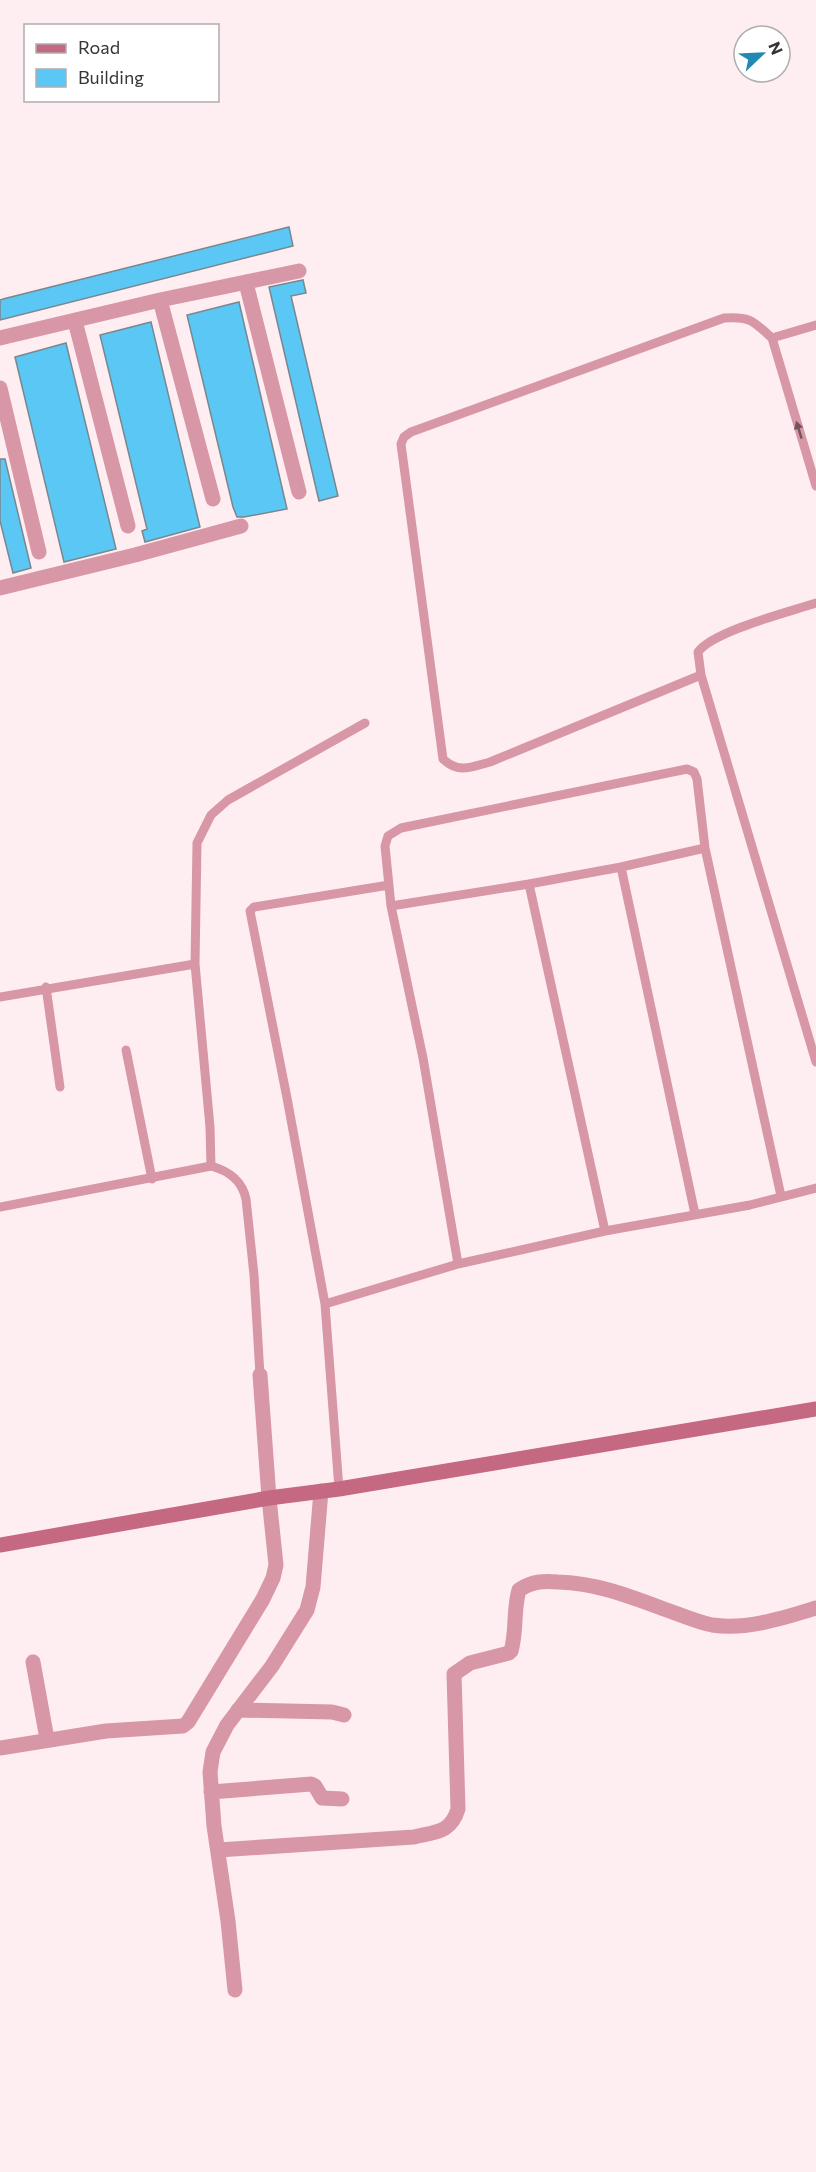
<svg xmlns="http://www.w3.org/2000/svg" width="816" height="2172" font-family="Commissioner,sans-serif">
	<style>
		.building { fill: #5bc7f5; stroke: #7a878e; stroke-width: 1.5 }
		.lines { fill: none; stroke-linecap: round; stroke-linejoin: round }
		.lane { stroke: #d897a6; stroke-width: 9 }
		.street { stroke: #d897a6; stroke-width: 15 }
		.secondary { stroke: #c56881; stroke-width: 15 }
		.oneway { fill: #71565d }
	</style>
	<rect width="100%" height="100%" fill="#ffeef1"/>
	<path class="building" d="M289 227 293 246 0 320V300L3 299Z
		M303 280 306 293 291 296 338 496 319 501 269 287Z
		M239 302 287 509 244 517H237L233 507 187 315Z
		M151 322 200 527 145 542 142 531 147 529 100 335Z
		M66 343 116 549 64 562 15 357Z
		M0 459H5L31 568 13 573 0 521Z"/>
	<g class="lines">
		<path class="lane" d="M772 338 816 325
			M816 486 772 338C753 321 750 316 724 318L411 432 404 437 401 444 443 759C459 774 471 767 490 762L701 675 698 652C713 631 789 612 816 603
			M701 675 816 1062
			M621 867 705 848 781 1196
			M529 884 621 867 695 1214
			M391 906 529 884 605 1231
			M46 987 60 1087
			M0 997 195 964
			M126 1050 152 1179
			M211 1166 210 1127 195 964 197 843 211 815 228 800 365 723
			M0 1207 211 1166C229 1171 242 1180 246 1199L254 1275 260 1375
			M458 1264 423 1058 391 906 385 846 388 836 401 828 687 769 694 772 697 779 705 848
			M325 1304 458 1264 605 1231 750 1205 816 1188
			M339 1489 325 1304 287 1098 250 911 254 907 389 885"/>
		<path class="street" d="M246 283 299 492
			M160 300 213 499
			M75 321 128 526
			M0 338 160 300 299 271
			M0 388 39 552
			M0 588 135 555 241 526
			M33 1662 47 1739
			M238 1710 332 1712 344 1715
			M0 1748 106 1731 183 1726 188 1722 263 1599 273 1578 276 1565 269 1498 260 1375
			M211 1792 311 1784 315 1786 322 1798 342 1799
			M218 1850 414 1837C435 1832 451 1833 458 1809L454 1674 470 1663 509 1653 511 1651C517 1631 513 1610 519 1590 532 1581 543 1581 558 1582 596 1583 629 1596 664 1609 679 1614 696 1622 712 1625 747 1630 783 1618 816 1608
			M235 1990 228 1921 214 1826 210 1772 213 1752 227 1725 272 1666 307 1610 313 1587 321 1491"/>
		<path class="secondary" d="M0 1545 269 1498 339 1489 816 1409"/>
	</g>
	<defs><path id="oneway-solid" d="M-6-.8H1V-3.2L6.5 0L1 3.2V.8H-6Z" transform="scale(1.5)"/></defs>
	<use class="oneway" href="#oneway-solid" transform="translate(799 430) rotate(-107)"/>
	<rect x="24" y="24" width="195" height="78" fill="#ffffff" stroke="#b0adae" stroke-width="1.5"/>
	<rect x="36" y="44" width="30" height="9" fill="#c56881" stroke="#b0adae" stroke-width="1.5"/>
	<text x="78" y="54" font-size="18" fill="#3a3335">Road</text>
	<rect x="36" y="69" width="30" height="18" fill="#5bc7f5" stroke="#b0adae" stroke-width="1.5"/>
	<text x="78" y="84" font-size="18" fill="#3a3335">Building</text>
	<g transform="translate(762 54) rotate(67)"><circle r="28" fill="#ffffff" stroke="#b0adae" stroke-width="1.5"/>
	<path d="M0-4.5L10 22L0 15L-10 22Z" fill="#218ab2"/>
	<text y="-9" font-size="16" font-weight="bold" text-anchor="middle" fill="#3a3335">N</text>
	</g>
</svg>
